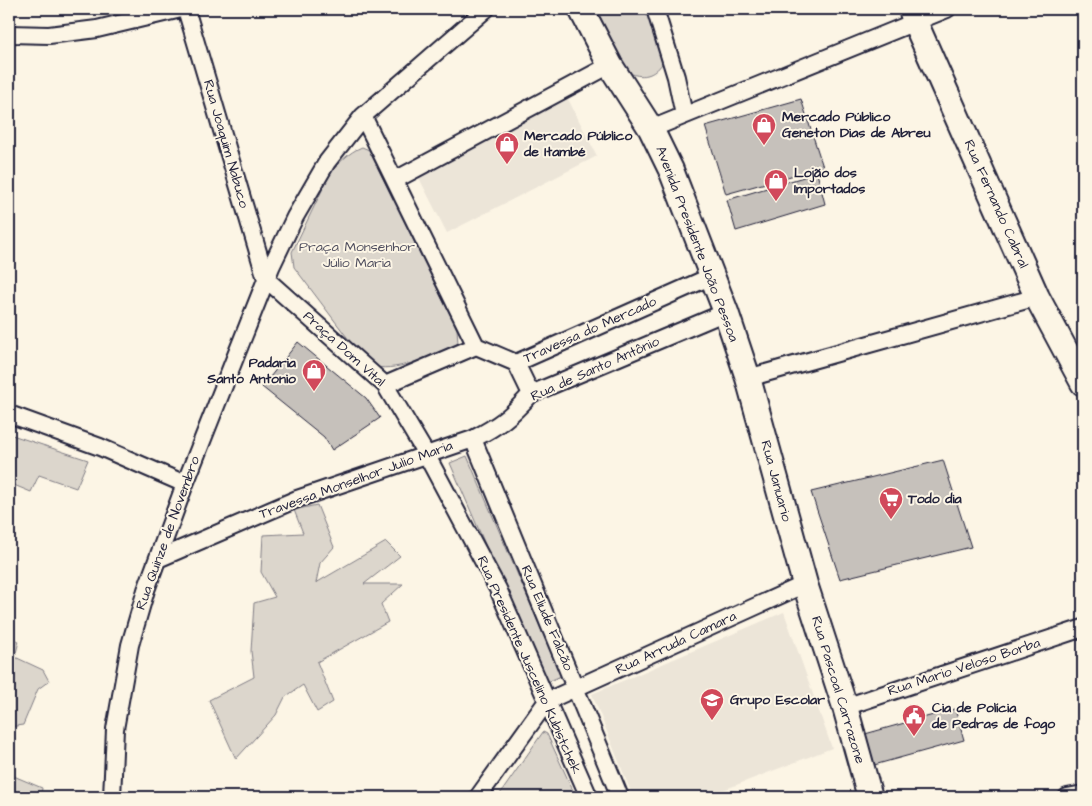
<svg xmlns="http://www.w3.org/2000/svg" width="1092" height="806" font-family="'Architects Daughter',sans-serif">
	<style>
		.built { fill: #ece5d8 }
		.green { fill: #dcd6cc; stroke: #7f7c84 }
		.building { fill: #c6c1bb; stroke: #22223b }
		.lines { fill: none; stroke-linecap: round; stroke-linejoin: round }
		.street-casing { stroke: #22223b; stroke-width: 20 }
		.secondary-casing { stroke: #22223b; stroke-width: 28 }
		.street { stroke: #fcf5e5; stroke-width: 16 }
		.secondary { stroke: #fcf5e5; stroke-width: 24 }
		.labels { text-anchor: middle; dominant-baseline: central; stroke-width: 4; stroke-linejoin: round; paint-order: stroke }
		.poi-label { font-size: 14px; font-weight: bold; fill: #22223b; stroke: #fcf5e5; text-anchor: start }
		.street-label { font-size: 14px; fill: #22223b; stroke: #fcf5e5 }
		.park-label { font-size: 14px; fill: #504f5f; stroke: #fcf5e5 }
	</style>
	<rect width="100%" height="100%" fill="#fcf5e5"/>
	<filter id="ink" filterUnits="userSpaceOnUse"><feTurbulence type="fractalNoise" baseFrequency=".02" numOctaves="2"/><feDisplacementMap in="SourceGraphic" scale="10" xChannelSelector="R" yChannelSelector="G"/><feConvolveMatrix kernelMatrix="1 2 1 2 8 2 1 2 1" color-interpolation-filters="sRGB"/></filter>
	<g filter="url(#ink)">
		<path class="built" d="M567 97 597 156 447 233 417 174Z
			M784 612 832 748 705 797H633L592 694Z"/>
		<path class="green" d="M587 9H652L664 61C655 75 645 79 629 73Z
			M362 147 369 150 457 329 458 343 452 348C433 355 391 375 371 365 368 363 365 359 362 357L294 267 292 252 329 176C337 164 349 152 362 147Z
			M9 434 88 460 76 488 39 475 31 492 9 483Z
			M467 456 561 676 545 683 450 463Z
			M317 505 334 547 320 563 316 583 386 542 400 556 364 584H403L381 604 388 622 317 662 333 702 317 712 303 685 285 697 276 715 236 759 209 700 254 677 251 651 254 603 275 597 261 572 263 535 303 533 294 510Z
			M9 637 19 641 15 657 43 670 49 681 38 689 23 725 9 727Z
			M543 732 547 734 576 797H498Z
			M9 774 42 788 41 797H9Z"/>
		<path class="building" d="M801 99 823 167 726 194 705 126Z
			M817 173 825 204 736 231 727 200Z
			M9 305 14 307 9 324Z
			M298 342 366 398 380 418 332 450 324 437 262 387Z
			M943 460 971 547 840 579 811 492Z
			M955 709 964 740 874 765 865 734Z"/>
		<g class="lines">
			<g class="street-casing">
				<path id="street" d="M186 9 266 279
					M655 9 676 77 684 115
					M9 34 49 35 97 29 181 9
					M363 116 476 346
					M651 129 947 9
					M395 180 610 65
					M266 279 385 385 426 454 498 589 589 797
					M516 363 531 394
					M748 378 1037 297
					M385 385 476 346 516 363 712 276
					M9 414 100 447 185 484
					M473 439 620 797
					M158 559 297 499 473 439C500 425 510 417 531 394L726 312
					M845 707 1083 628
					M112 797 115 729 130 645 146 590 185 484 271 267 295 217 327 162 363 116 486 9
					M478 797 547 701 805 584
					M1067 797 1083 794"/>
			</g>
			<g class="secondary-casing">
				<path id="secondary" d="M581 9 610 65 651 129 671 170 726 312 748 378 805 584 845 707 870 797
					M911 9 915 22 1037 297 1083 383"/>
			</g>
			<use href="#street" class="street"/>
			<use href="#secondary" class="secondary"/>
		</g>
	</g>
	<defs>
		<g id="shop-pin" transform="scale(1.25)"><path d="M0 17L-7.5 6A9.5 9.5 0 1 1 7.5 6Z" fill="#d1495b" stroke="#fcf5e5"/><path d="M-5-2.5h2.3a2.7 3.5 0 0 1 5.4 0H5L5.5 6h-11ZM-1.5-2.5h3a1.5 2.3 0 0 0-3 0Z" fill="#fff"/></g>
		<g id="supermarket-pin" transform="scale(1.25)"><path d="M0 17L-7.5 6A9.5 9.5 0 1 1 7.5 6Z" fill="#d1495b" stroke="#fcf5e5"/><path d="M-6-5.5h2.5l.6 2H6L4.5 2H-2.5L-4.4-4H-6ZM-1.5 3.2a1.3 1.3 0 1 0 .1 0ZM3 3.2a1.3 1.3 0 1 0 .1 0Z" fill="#fff"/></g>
		<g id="school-pin" transform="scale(1.25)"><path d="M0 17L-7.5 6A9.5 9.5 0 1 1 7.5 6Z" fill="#d1495b" stroke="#fcf5e5"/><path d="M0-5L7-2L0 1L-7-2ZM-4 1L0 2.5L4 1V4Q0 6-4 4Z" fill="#fff"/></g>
		<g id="civic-pin" transform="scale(1.25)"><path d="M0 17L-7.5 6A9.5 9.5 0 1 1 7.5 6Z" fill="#d1495b" stroke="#fcf5e5"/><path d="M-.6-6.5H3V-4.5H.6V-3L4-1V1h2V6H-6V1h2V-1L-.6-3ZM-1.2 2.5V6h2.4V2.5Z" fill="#fff"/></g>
	</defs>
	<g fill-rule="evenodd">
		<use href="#shop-pin" x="764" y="125"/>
		<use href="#shop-pin" x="507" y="144"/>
		<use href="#shop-pin" x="776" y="181"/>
		<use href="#shop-pin" x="314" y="371"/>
		<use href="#supermarket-pin" x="891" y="499"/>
		<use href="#school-pin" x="712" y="700"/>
		<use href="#civic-pin" x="914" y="716"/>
	</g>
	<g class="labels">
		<g class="poi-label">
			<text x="782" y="117">Mercado Público<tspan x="782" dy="16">Geneton Dias de Abreu</tspan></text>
			<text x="524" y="136">Mercado Público<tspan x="524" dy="16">de Itambé</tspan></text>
			<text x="794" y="173">Lojão dos<tspan x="794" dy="16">Importados</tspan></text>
			<text x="296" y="363" text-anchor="end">Padaria<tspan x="296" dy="16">Santo Antonio</tspan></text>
			<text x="908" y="499">Todo dia</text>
			<text x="730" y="700">Grupo Escolar</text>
			<text x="932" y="708">Cia de Polícia<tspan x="932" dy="16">de Pedras de fogo</tspan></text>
		</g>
		<g class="street-label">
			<text transform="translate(226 144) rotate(74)">Rua Joaquim Nabuco</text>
			<text transform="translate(996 204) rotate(66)">Rua Fernando Cabral</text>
			<text transform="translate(697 244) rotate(69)">Avenida Presidente João Pessoa</text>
			<text transform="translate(590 330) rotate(-24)">Travessa do Mercado</text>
			<text transform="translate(344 349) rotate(42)">Praça Dom Vital</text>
			<text transform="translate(595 369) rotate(-24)">Rua de Santo Antônio</text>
			<text transform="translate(356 480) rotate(-20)">Travessa Monselhor Julio Maria</text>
			<text transform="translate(776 481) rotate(75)">Rua Januario</text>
			<text transform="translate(168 533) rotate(-70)">Rua Quinze de Novembro</text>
			<text transform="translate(547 618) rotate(67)">Rua Eliude Falcão</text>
			<text transform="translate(676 643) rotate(-25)">Rua Arruda Camara</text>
			<text transform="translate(529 665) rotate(66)">Rua Presidente Juscelino Kubistchek</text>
			<text transform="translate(964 667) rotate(-18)">Rua Mario Veloso Borba</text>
			<text transform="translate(838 690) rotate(73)">Rua Pascoal Carrazone</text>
		</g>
		<g class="park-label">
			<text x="357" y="247">Praça Monsenhor<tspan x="357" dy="16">Júlio Maria</tspan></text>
		</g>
	</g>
	<rect width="1092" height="806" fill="none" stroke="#fcf5e5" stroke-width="30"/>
	<rect x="15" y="15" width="1062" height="776" fill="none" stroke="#22223b" stroke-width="2" filter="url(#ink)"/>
</svg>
